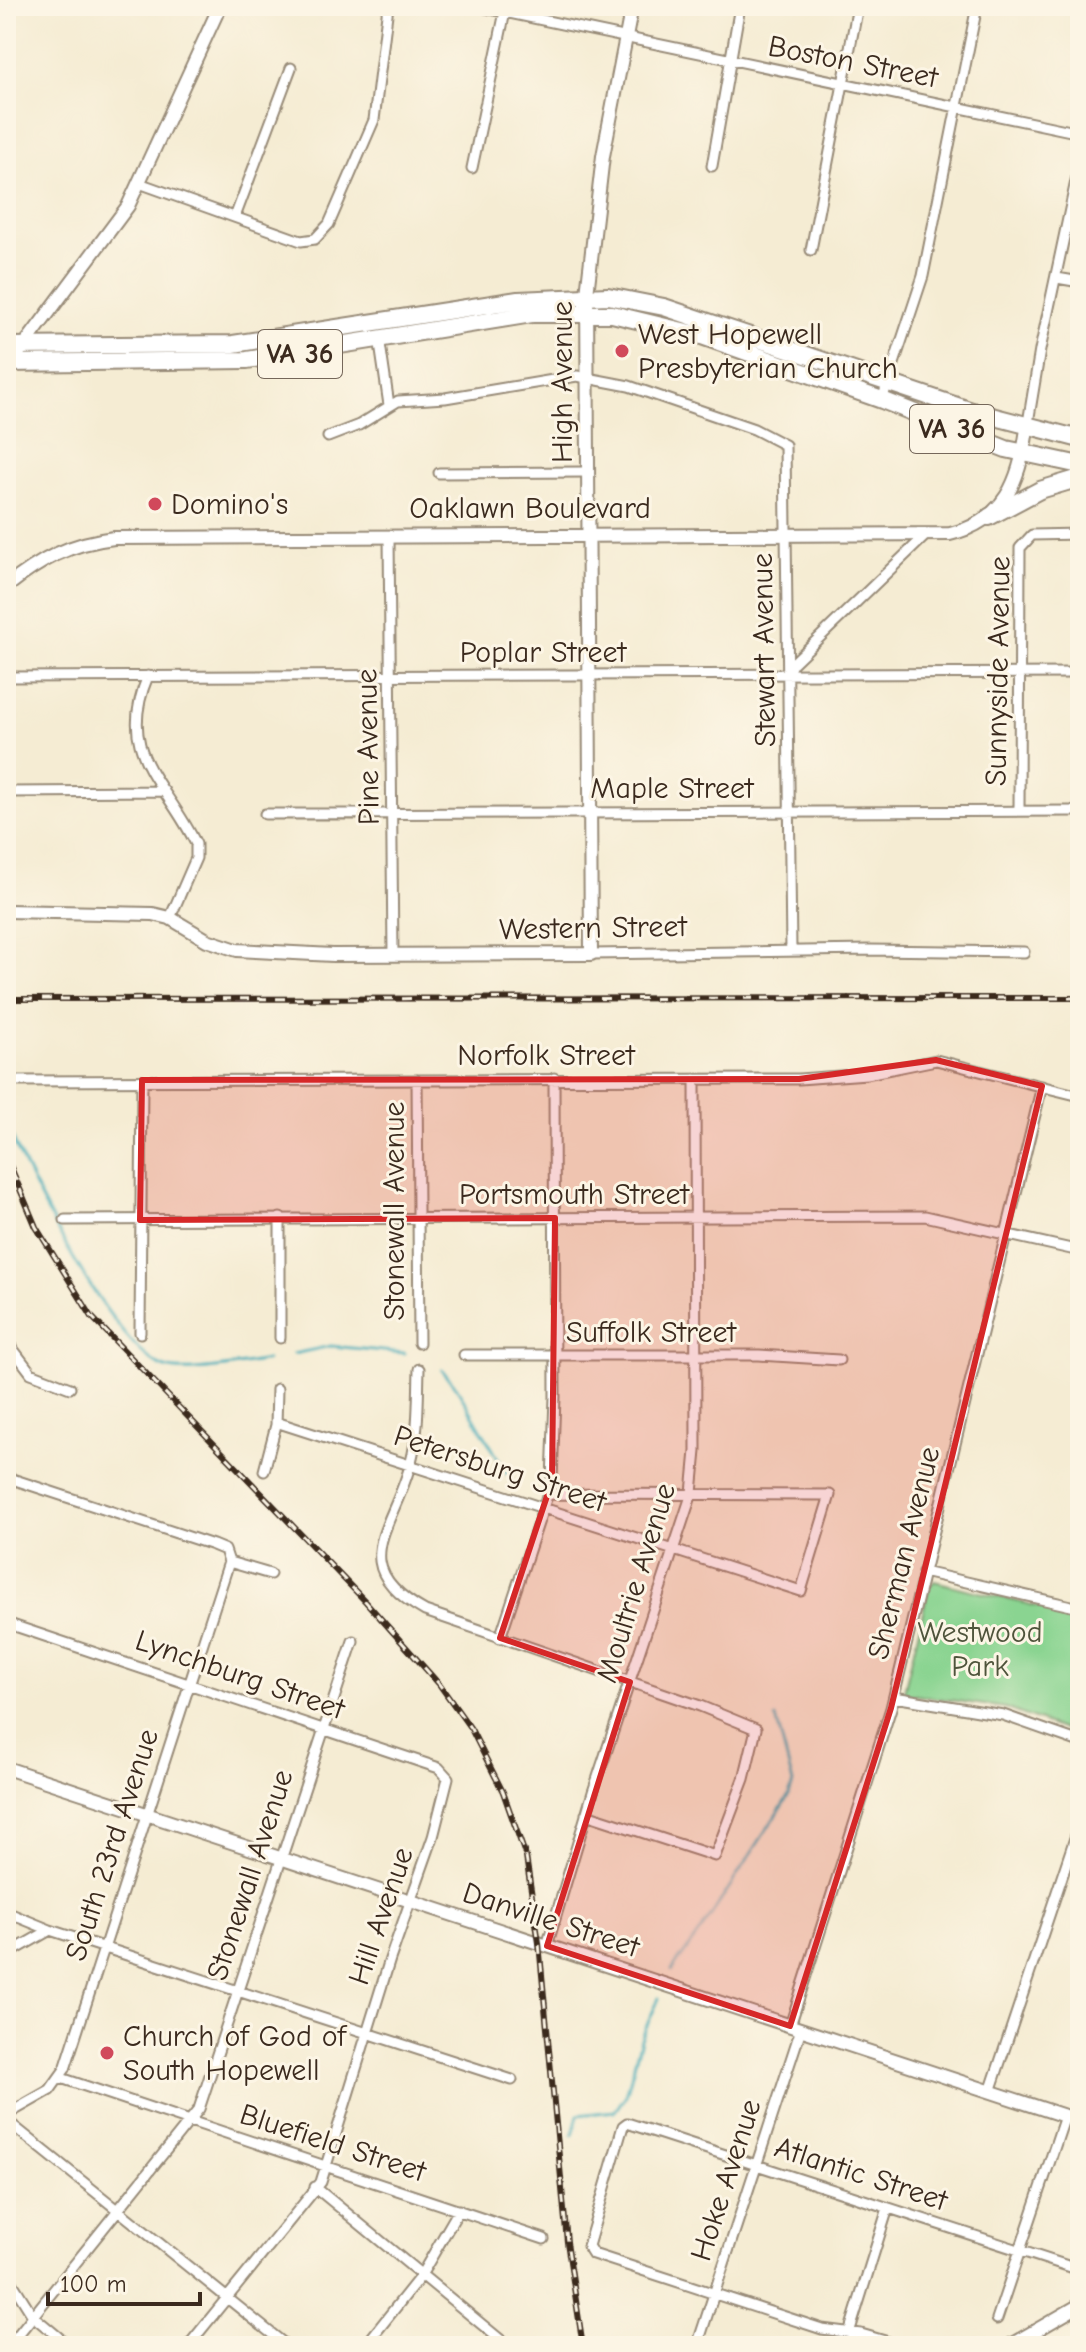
<svg xmlns="http://www.w3.org/2000/svg" width="1086" height="2352" font-family="'Comic Neue',sans-serif">
	<style>
		.green { fill: #8ad491; stroke: #627f58; stroke-width: 2 }
		.lines { fill: none; stroke-linecap: round; stroke-linejoin: round }
		.stream { stroke: #3aaab8; stroke-width: 3 }
		.street-casing { stroke: #988b78; stroke-width: 13 }
		.secondary-casing { stroke: #988b78; stroke-width: 16 }
		.highway-casing { stroke: #988b78; stroke-width: 20 }
		.street { stroke: #fff; stroke-width: 9 }
		.secondary { stroke: #fff; stroke-width: 12 }
		.highway { stroke: #fff; stroke-width: 16 }
		.rail-casing { stroke: #3b2a1e; stroke-width: 6 }
		.rail { stroke: #fcf5e5; stroke-width: 3; stroke-dasharray: 9; stroke-linecap: butt }
		.marked { fill: #d62828; fill-opacity: 0.2; stroke: #d62828; stroke-width: 6; stroke-linejoin: round }
		.poi-dot { fill: #d1495b; stroke: #fcf5e5; stroke-width: 3 }
		.labels { text-anchor: middle; dominant-baseline: central; stroke-width: 6; stroke-linejoin: round; paint-order: stroke }
		.shield { fill: #fcf5e5; stroke: #75675a; stroke-width: 2 }
		.shield-label { font-size: 28px; font-weight: bold; fill: #3b2a1e }
		.street-label { font-size: 30px; fill: #3b2a1e; stroke: #fcf5e5 }
		.poi-label { font-size: 30px; fill: #3b2a1e; stroke: #fcf5e5; text-anchor: start }
		.park-label { font-size: 30px; fill: #4f543b; stroke: #fcf5e5 }
	</style>
	<rect width="100%" height="100%" fill="#fcf5e5"/>
	<filter id="ink" filterUnits="userSpaceOnUse"><feTurbulence type="fractalNoise" baseFrequency=".0125" numOctaves="2"/><feDisplacementMap in="SourceGraphic" scale="16" xChannelSelector="R" yChannelSelector="G"/><feConvolveMatrix kernelMatrix="1 2 1 2 8 2 1 2 1" color-interpolation-filters="sRGB"/></filter>
	<filter id="wash" filterUnits="userSpaceOnUse"><feTurbulence type="fractalNoise" baseFrequency=".006" numOctaves="4" result="noise"/><feDisplacementMap in="SourceGraphic" scale="32" xChannelSelector="R" yChannelSelector="G"/><feGaussianBlur stdDeviation="1.8" result="paint"/><feColorMatrix in="noise" values="0 0 0 0 0 0 0 0 0 0 0 0 0 0 0 0 0 1.4 0 .05"/><feComposite in="paint" operator="in"/></filter>
	<g filter="url(#wash)">
		<rect width="100%" height="100%" fill="#f5ecd3"/>
		<path class="green" d="M934 1581 1080 1617V1736L1005 1708 908 1694 904 1691 929 1587Z"/>
		<g class="lines">
			<path class="stream" d="M6 1121C22 1170 118 1359 169 1369 191 1374 244 1364 267 1360
				M293 1354 331 1346 404 1353
				M442 1370 457 1388 507 1474
				M672 1970 707 1922 789 1795 793 1783 776 1718
				M573 2135 578 2115 615 2111 626 2095 641 2039 659 1998"/>
		</g>
	</g>
	<g filter="url(#ink)">
		<g class="lines">
			<g class="street-casing">
				<path id="street" d="M476 6 1080 133
					M712 166 740 6
					M472 168 506 7
					M139 183 301 241 315 239 329 224 374 120 388 6
					M235 217 291 68
					M811 250 858 6
					M1057 278 1080 282
					M379 337 389 405
					M882 400 923 276 977 6
					M1027 429 1040 350 1080 162
					M328 437 359 425 398 401 445 398 577 376 629 386 754 429 785 445 791 951
					M439 473 587 472
					M389 537 393 955
					M787 673 793 663 926 535
					M148 676C115 754 165 780 196 844V858L170 918
					M6 677 1080 673
					M6 792 164 791
					M1019 811 1020 548 1032 535 1080 534
					M265 814 1080 811
					M591 954 870 950 1024 952
					M417 1080 419 1343
					M7 1081 799 1079 867 1074 936 1060 1080 1096
					M280 1218V1338
					M65 1220 925 1216 1080 1251
					M140 1333 142 1080
					M6 1340 31 1373 70 1388
					M464 1355H759L839 1360
					M419 1369C418 1400 419 1431 411 1462 394 1529 343 1565 425 1611L700 1706 756 1729 744 1779 715 1856 586 1814
					M276 1422 801 1591 830 1495 548 1494
					M264 1471 276 1425 277 1389
					M6 1477 213 1545 225 1550 229 1562 270 1574
					M923 1572 1080 1608
					M6 1623 439 1768 448 1778 433 1837 390 1959 321 2182 188 2346
					M500 1638 552 1481 555 1397 554 1078
					M894 1697 1003 1715 1080 1742
					M6 1912 50 1930 512 2080
					M547 1946 593 1792 692 1493 696 1451 695 1079
					M6 1955 50 1930
					M790 2026 891 1708 1042 1086
					M61 2078 544 2239
					M990 2092 1080 1823
					M6 2115 50 2090 65 2069 229 1562
					M6 2120 287 2346
					M315 2187 508 2346
					M6 2273 33 2316 69 2346
					M997 2319 1065 2116
					M9 2346 199 2109 353 1641
					M365 2346 420 2277 459 2210
					M697 2346 801 2029
					M845 2346 888 2208
					M902 2346 861 2334 822 2329 593 2254 588 2246 623 2126 627 2123 1080 2270"/>
			</g>
			<g class="secondary-casing">
				<path id="secondary" d="M20 351 128 206 220 6
					M6 587C40 560 70 543 114 538L950 534C1005 521 1020 480 1027 429
					M6 911 153 914 170 918 207 940 237 950 333 955 591 954 587 294 603 156 632 6
					M6 1768 1080 2121
					M1009 2346 1080 2305"/>
			</g>
			<g class="highway-casing">
				<path id="highway" d="M6 346 233 344 518 300 608 296 664 307 972 411 1080 439
					M6 363 247 360 532 314H612L699 335 882 400 1006 449 1080 465
					M989 517 1040 490 1080 478"/>
			</g>
			<use href="#street" class="street"/>
			<use href="#secondary" class="secondary"/>
			<use href="#highway" class="highway"/>
			<g class="rail-casing">
				<path id="rail" d="M6 999 1080 998
					M6 1156 36 1227 92 1317 366 1602 439 1684 471 1729 503 1792 526 1857 539 1943 567 2242 583 2346"/>
			</g>
			<use href="#rail" class="rail"/>
		</g>
	</g>
	<path class="marked" d="M936 1060 1042 1086 891 1708 790 2026 547 1946 630 1682 500 1638 552 1481 555 1218 140 1220 142 1080 799 1079Z"/>
	<g class="poi-dot">
		<circle cx="622" cy="351" r="8"/>
		<circle cx="155" cy="504" r="8"/>
		<circle cx="107" cy="2053" r="8"/>
	</g>
	<g class="labels">
		<g class="shield">
			<rect x="258" y="330" width="84" height="48" rx="6"/>
			<rect x="910" y="405" width="84" height="48" rx="6"/>
		</g>
		<g class="shield-label">
			<text x="300" y="354">VA 36</text>
			<text x="952" y="429">VA 36</text>
		</g>
		<g class="street-label">
			<text transform="translate(853 62) rotate(11)">Boston Street</text>
			<text transform="translate(562 382) rotate(-90)">High Avenue</text>
			<text x="530" y="508">Oaklawn Boulevard</text>
			<text transform="translate(764 650) rotate(-91)">Stewart Avenue</text>
			<text x="543" y="652">Poplar Street</text>
			<text transform="translate(998 671) rotate(-89)">Sunnyside Avenue</text>
			<text transform="translate(368 747) rotate(-91)">Pine Avenue</text>
			<text x="672" y="788">Maple Street</text>
			<text transform="translate(593 928) rotate(-1)">Western Street</text>
			<text x="546" y="1055">Norfolk Street</text>
			<text x="574" y="1194">Portsmouth Street</text>
			<text transform="translate(394 1211) rotate(-90)">Stonewall Avenue</text>
			<text x="651" y="1332">Suffolk Street</text>
			<text transform="translate(500 1469) rotate(18)">Petersburg Street</text>
			<text transform="translate(904 1553) rotate(-76)">Sherman Avenue</text>
			<text transform="translate(636 1583) rotate(-73)">Moultrie Avenue</text>
			<text transform="translate(240 1675) rotate(19)">Lynchburg Street</text>
			<text transform="translate(112 1845) rotate(-72)">South 23rd Avenue</text>
			<text transform="translate(250 1875) rotate(-72)">Stonewall Avenue</text>
			<text transform="translate(381 1916) rotate(-71)">Hill Avenue</text>
			<text transform="translate(551 1920) rotate(18)">Danville Street</text>
			<text transform="translate(333 2143) rotate(18)">Bluefield Street</text>
			<text transform="translate(861 2174) rotate(18)">Atlantic Street</text>
			<text transform="translate(726 2180) rotate(-72)">Hoke Avenue</text>
		</g>
		<g class="poi-label">
			<text x="638" y="334">West Hopewell<tspan x="638" dy="34">Presbyterian Church</tspan></text>
			<text x="171" y="504">Domino's</text>
			<text x="123" y="2036">Church of God of<tspan x="123" dy="34">South Hopewell</tspan></text>
		</g>
		<g class="park-label">
			<text x="980" y="1632">Westwood<tspan x="980" dy="34">Park</tspan></text>
		</g>
	</g>
	<rect width="1086" height="2352" fill="none" stroke="#fcf5e5" stroke-width="32"/>
	<path d="M48 2292v12h152v-12" fill="none" stroke="#3b2a1e" stroke-width="4"/>
	<text x="60" y="2292" font-size="24" fill="#3b2a1e" stroke="#fcf5e5" stroke-width="6" paint-order="stroke">100 m</text>
</svg>
